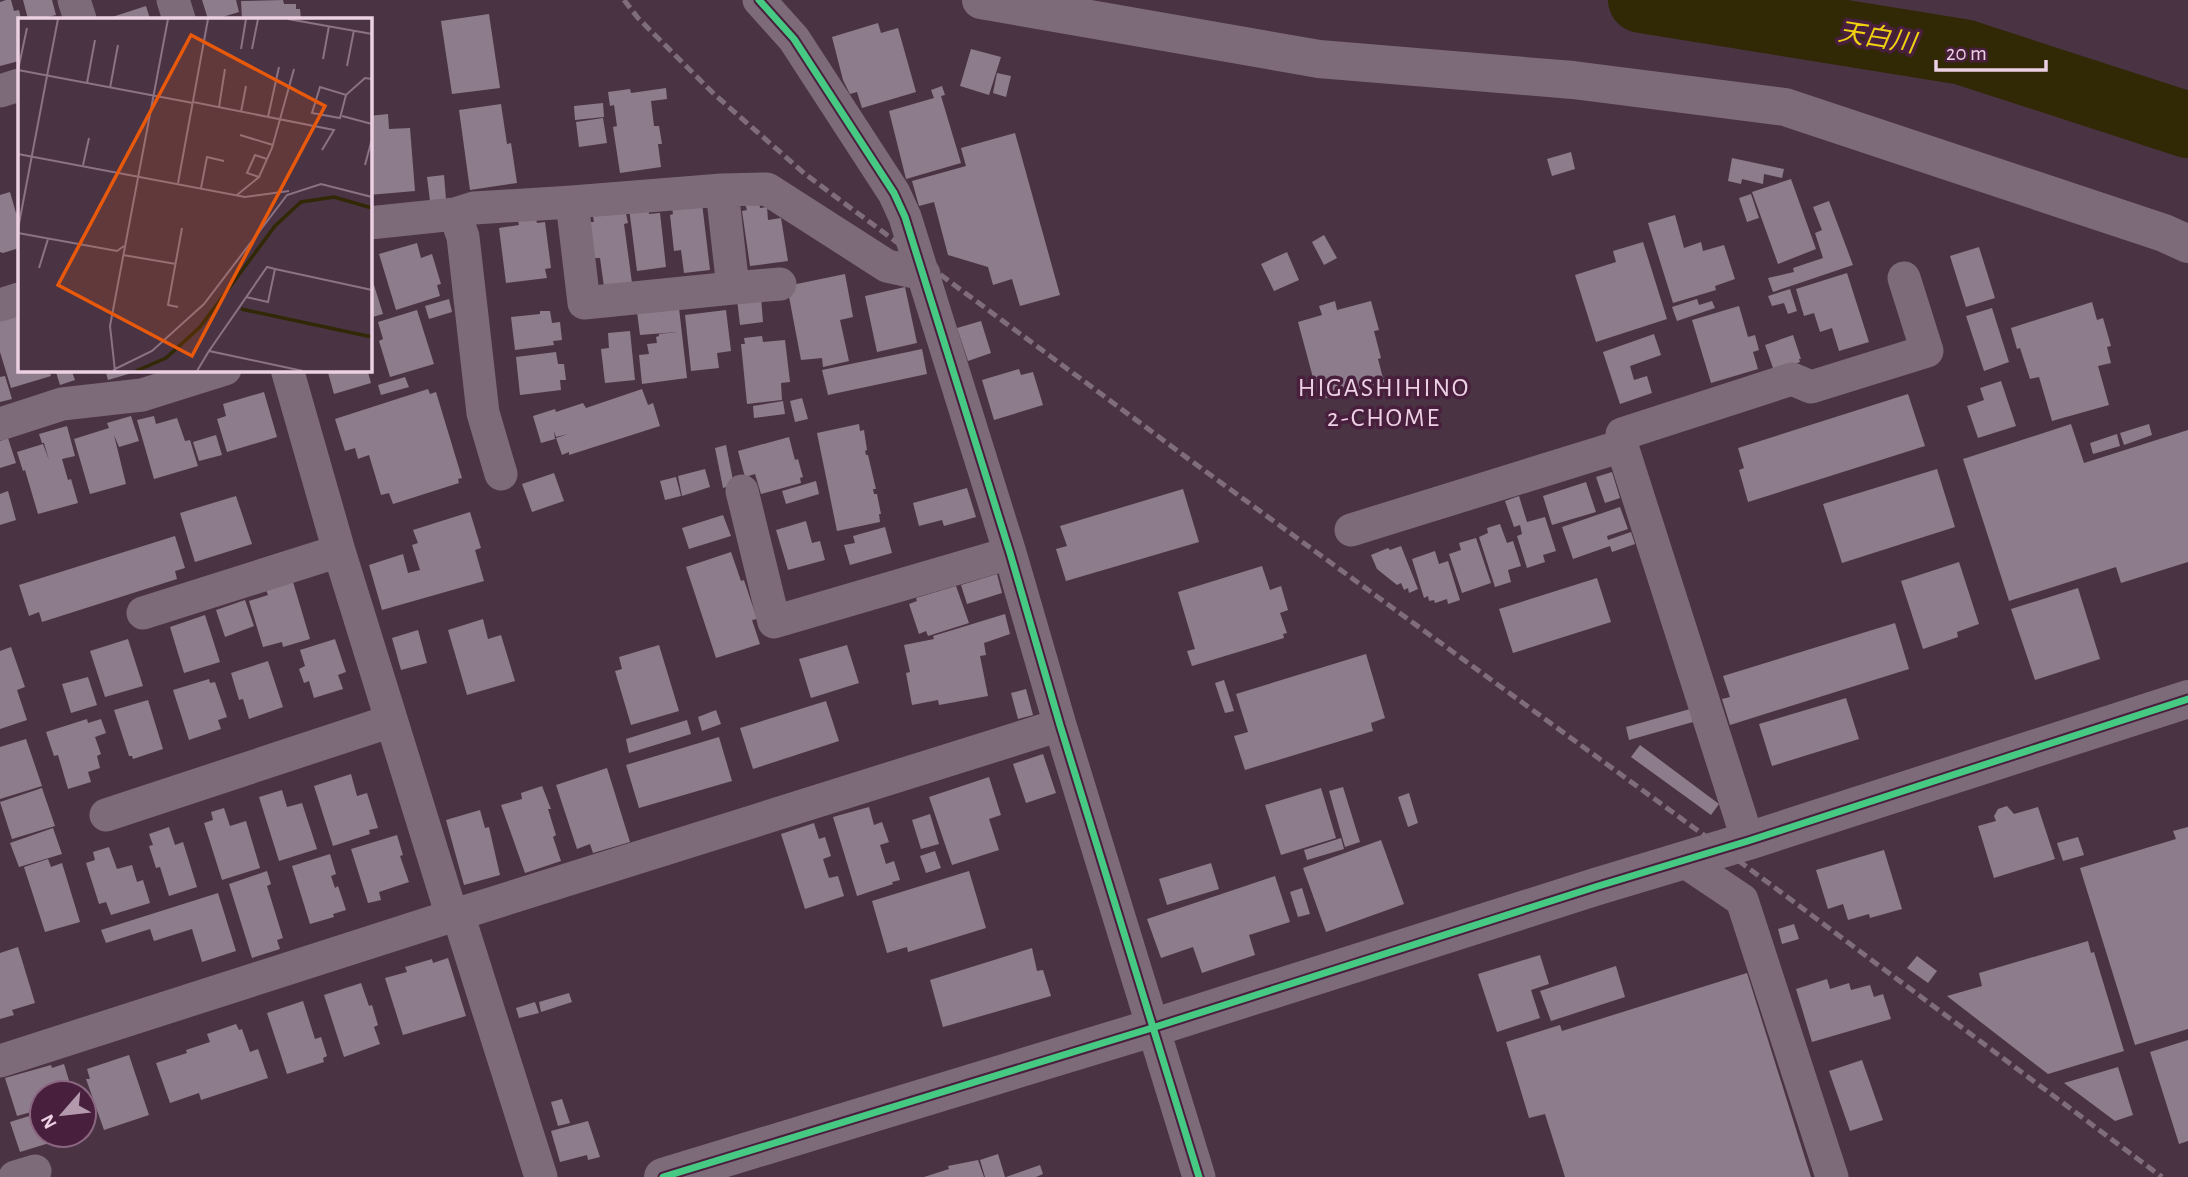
<svg xmlns="http://www.w3.org/2000/svg" width="2188" height="1177" font-family="'Alegreya Sans','Noto Sans JP',sans-serif">
	<style>
		.lines { fill: none; stroke-linecap: round; stroke-linejoin: round }
		.river { stroke: #312806; stroke-width: 66 }
		.building { fill: #8d7c8c }
		.minor { stroke: #7e6b79; stroke-width: 33 }
		.tertiary { stroke: #7e6b79; stroke-width: 38 }
		.rail { stroke: #7f6d7a; stroke-width: 5; stroke-dasharray: 10 5; stroke-linecap: butt }
		.cycleway-casing { stroke: #491f3e; stroke-width: 11 }
		.cycleway { stroke: #46c982; stroke-width: 7 }
		.labels { text-anchor: middle; dominant-baseline: central; stroke-width: 7; stroke-linejoin: round; paint-order: stroke }
		.water-label { font-size: 26px; font-style: italic; fill: #f0d110; stroke: #491f3e }
		.neighbourhood-label { font-size: 26px; letter-spacing: 2px; fill: #ecd0e3; stroke: #491f3e }
		.inset-river { fill: none; stroke: #312806; stroke-width: 3.5 }
		.inset-road { fill: none; stroke: #8b7284; stroke-width: 2 }
		.view { fill: #e8590c; fill-opacity: 0.15; stroke: #e8590c; stroke-width: 3.5 }
		.inset-edge { fill: none; stroke: #ecd0e3; stroke-width: 3.5 }
	</style>
	<rect width="100%" height="100%" fill="#4a3444"/>
	<g class="lines">
		<path class="river" d="M1641 0 1963 52 2188 125"/>
	</g>
	<path class="building" d="M6 0H11L14 11 19 10 21 19H19V61L0 66V2Z
		M23 0H52L56 15 40 19H28Z
		M202 0H236L239 12 216 19H208Z
		M283 0 284 4H296V9H300L301 19H242L241 1Z
		M146 6 150 19H106Z
		M489 14 500 88 452 94 441 21Z
		M878 23 881 33 898 28 916 92 862 108 857 92 850 94 843 80 832 37Z
		M971 49 1001 57 989 95 960 86Z
		M997 73 1011 76 1006 97 993 93Z
		M942 86 945 95 941 96 961 163 906 179 889 111 934 98 931 90Z
		M666 88 667 99 651 101 654 126H659L662 144H658L661 167 620 173 613 127 617 126 614 105 610 106 608 92 630 89 631 93Z
		M603 103 604 117 575 120 574 106Z
		M501 104 507 144 511 143 517 183 470 190 459 110Z
		M388 114 389 129 410 128 415 191 369 195V116Z
		M603 118 607 143 579 147 576 122Z
		M1015 133 1060 295 1020 306 1012 279 993 285 988 267 948 255 934 202 919 206 912 181 966 166 961 148Z
		M1571 152 1575 169 1552 176 1547 159Z
		M1732 158 1784 169 1782 178 1764 174 1763 184 1742 179 1741 184 1728 181Z
		M444 175 446 199 430 201 427 177Z
		M1791 179 1816 249 1778 264 1752 192Z
		M10 192 16 213 19 212V248L3 253 0 252V195Z
		M1751 194 1759 218 1747 222 1739 198Z
		M1829 201 1853 265 1773 292 1768 278 1794 272 1793 268 1823 258 1815 233 1822 230 1813 207Z
		M759 202 760 208 767 207 768 220 781 218 788 261 750 266 742 211 747 210 745 204Z
		M702 203 710 270 684 273 681 250 674 251 670 215 673 214 672 207Z
		M648 205 649 214 660 213 666 267 637 271 629 208Z
		M625 209 628 223 624 224 632 283 604 287 600 258H594L589 222H594L593 216Z
		M1675 215 1684 248 1701 242 1703 251 1724 245 1735 279 1715 286 1716 290 1673 303 1648 223Z
		M536 219 537 223 545 222 551 268 545 269 547 278 506 283 499 228 519 225 518 221Z
		M1324 235 1337 258 1324 265 1312 242Z
		M1643 242 1667 319 1596 342 1575 275 1616 262 1613 251Z
		M417 243 421 258 432 254 441 284 437 285 440 296 396 310 379 254Z
		M1979 247 1995 298 1966 307 1950 256Z
		M1287 252 1299 280 1274 291 1261 264Z
		M369 269 383 314 369 318Z
		M1847 273 1869 342 1839 351 1832 328 1820 332 1814 313 1804 316 1796 289Z
		M845 274 853 317 840 320 849 361 823 367 822 358 801 360 787 286Z
		M905 287 917 343 877 352 865 296Z
		M1790 289 1797 311 1788 314 1784 303 1772 306 1768 296Z
		M761 297 763 322 740 325 737 299Z
		M449 299 452 312 429 319 425 306Z
		M1697 299 1699 305 1712 301 1715 308 1677 321 1672 307Z
		M1335 301 1337 310 1371 301 1379 330 1374 331 1381 358 1378 359 1384 382 1319 400 1298 322 1322 315 1319 306Z
		M2092 302 2097 320 2103 318 2111 346 2107 347 2111 363 2098 366 2109 405 2052 421 2039 377 2030 379 2020 348 2017 349 2011 328Z
		M1739 306 1748 337 1755 335 1759 350 1753 352 1758 369 1711 383 1692 320Z
		M679 308 687 378 642 384 639 355 649 354 647 344 657 343 656 337 659 336V334L677 332 640 335 637 312Z
		M1992 308 2009 362 1984 371 1966 316Z
		M417 310 434 364 390 377 379 341 383 339 378 322Z
		M726 310 731 351 717 353 719 368 691 371 685 315Z
		M540 311H550L552 323 560 322 562 340 553 341 554 345 515 350 511 317 540 314Z
		M19 315V369H49L51 376 11 388 0 352V321Z
		M981 321 991 353 968 361 957 328Z
		M630 331 635 380 605 383 601 349 609 348 608 333Z
		M1654 334 1661 355 1630 366 1634 380 1647 376 1652 393 1620 404 1603 352Z
		M1793 335 1801 359H1799L1800 362 1774 371 1765 345Z
		M762 336 763 342 785 340 790 382 781 383 782 400 747 404 741 344H745L744 338Z
		M922 349 927 374 828 395 822 370Z
		M556 352 558 364H564L566 380H560L561 390 520 395 516 357Z
		M55 369H71L75 380 60 385Z
		M105 369H134L135 372 108 380Z
		M327 369H367L371 383 334 394Z
		M1019 369 1021 375 1033 372 1043 405 994 420 982 380Z
		M5 376 12 399 0 402V377Z
		M405 377 409 387 381 395 378 385Z
		M2001 381 2016 426 1978 438 1967 406 1984 400 1980 388Z
		M428 389 430 394 436 392 462 478 458 479 459 483 393 504 389 493 381 495 369 455 358 459 355 448 345 451 335 419Z
		M642 389 648 405 653 403 660 426 569 455V452L562 455 556 438 568 434 556 437 554 431 555 439 541 443 533 416 555 409 556 412 583 403 586 408Z
		M264 392 277 437 227 452 217 419 226 416 223 404Z
		M1908 394 1925 446 1748 502 1739 470 1744 468 1738 448Z
		M802 398 808 419 795 422 790 401Z
		M783 401 785 414 754 418 753 406Z
		M131 416 139 441 119 447 114 435 126 484 90 494 74 439 109 428 107 423Z
		M154 416 156 424 177 418 185 441 190 440 198 466 154 479 137 420Z
		M859 424 860 431 864 430 867 450 865 451 866 455H868L876 489H873L874 494H877L881 514H879L880 522 837 531 817 433Z
		M2071 424 2084 463 2188 430V562L2121 583 2116 567 2009 601 1963 459Z
		M2149 424 2152 435 2124 445 2120 433Z
		M67 426 75 456 62 459 68 480 71 479 78 503 38 514 25 470 23 471 17 452 43 444 49 460 44 443H42L39 434Z
		M2117 434 2120 446 2093 454 2090 443Z
		M216 435 222 455 199 461 193 442Z
		M789 437 795 460 798 459 803 477 800 478 801 483 761 494 755 474 745 477 738 451Z
		M8 438 16 463 0 468V441Z
		M726 445 734 485 723 488 715 448Z
		M705 469 710 487 682 496 678 476Z
		M1937 469 1955 527 1842 563 1823 504Z
		M1612 472 1620 498 1605 503 1596 477Z
		M554 473 564 501 532 512 522 484Z
		M676 477 681 496 665 500 660 481Z
		M816 481 819 494 786 504 782 491Z
		M1586 482 1596 512 1552 525 1543 496Z
		M967 488 976 517 944 526 942 520 919 526 913 503Z
		M1183 489 1199 542 1066 581 1056 549 1067 546 1060 526Z
		M8 491 16 520 0 525V494Z
		M236 496 252 544 195 562 180 513Z
		M1519 496 1527 522 1545 517 1556 551 1543 555 1545 562 1527 568 1517 536 1522 534 1520 525 1514 527 1505 501Z
		M1620 507 1628 529 1607 536 1608 540 1631 532 1635 544 1612 552 1610 546 1573 559 1562 527Z
		M470 512 481 548 475 550 484 581 382 610 369 565 403 554 408 573 420 570 412 545 418 543 413 530Z
		M723 515 731 536 689 549 682 528Z
		M806 521 812 543 820 541 825 560 788 570 776 530Z
		M1500 524 1507 543 1513 541 1521 566 1508 570 1511 582 1495 587 1479 537 1488 533 1487 528Z
		M885 527 892 553 850 565 844 545 855 543 853 536Z
		M175 536 185 568 175 571 177 579 42 622 39 612 29 616 19 585Z
		M1476 538 1491 583 1462 593 1449 554 1461 550 1459 543Z
		M1401 546 1418 589 1409 593 1408 588 1404 590 1401 583 1397 585 1377 569 1371 555 1388 548 1390 550Z
		M1435 551 1439 564 1448 561 1460 600 1448 604 1447 599 1435 603 1434 600 1429 601 1428 596 1424 598 1412 559Z
		M731 552 741 581 744 580 757 619 752 620 760 644 716 658 686 567Z
		M1959 562 1979 624 1957 632 1958 637 1923 649 1901 581Z
		M1262 566 1270 590 1281 586 1288 610 1280 613 1287 633 1283 634 1284 638 1192 666 1187 651 1195 649 1178 592Z
		M997 574 1002 593 967 604 961 585Z
		M1597 578 1611 622 1513 653 1499 609Z
		M293 582 310 639 283 647 282 642 263 647 249 601 268 595 266 590Z
		M956 586 969 623 928 636 926 631 919 634 909 604 917 601 916 598Z
		M2078 588 2100 659 2035 680 2011 609Z
		M245 600 254 626 225 637 216 610Z
		M1005 614 1010 634 984 643 986 655 980 656 988 696 939 705 938 700 912 705 906 673 910 672 904 645 934 639 933 636Z
		M205 615 220 662 184 673 170 627Z
		M483 619 488 639 501 635 515 681 467 695 448 630Z
		M1895 623 1909 669 1730 725 1722 699 1730 697 1723 676Z
		M418 630 427 663 401 670 392 638Z
		M128 639 143 686 105 697 90 651Z
		M335 639 346 672 338 675 343 689 314 698 309 681 304 683 299 669 305 666 300 650Z
		M659 645 679 711 631 725 615 671 622 669 619 657Z
		M847 645 859 683 811 698 799 659Z
		M11 647 25 687 17 690 27 720 0 729V651Z
		M1366 654 1385 718 1371 723 1373 731 1245 770 1234 736 1248 732 1236 694Z
		M268 661 283 707 249 719 243 699 239 700 231 673Z
		M88 677 97 705 71 713 62 684Z
		M209 679 210 683 215 682 227 717 218 720 221 729 189 740 173 690Z
		M1224 680 1234 711 1225 713 1215 683Z
		M1026 689 1033 715 1018 719 1011 693Z
		M1846 698 1859 739 1772 766 1759 724Z
		M148 700 163 749 133 759 132 756H129L114 710Z
		M826 701 839 741 753 769 740 728Z
		M1690 709 1693 722 1629 740 1626 727Z
		M716 710 721 724 702 731 698 717Z
		M87 719 88 723 101 719 106 733 95 737 101 754 97 756 100 768 88 772 91 782 68 789 58 755 54 756 46 732Z
		M687 720 691 734 629 753 626 739Z
		M719 737 732 781 639 808 626 765Z
		M26 739 42 786 0 799V747Z
		M1640 745 1719 804 1711 815 1631 757Z
		M1043 754 1056 793 1026 803 1013 764Z
		M607 768 630 842 593 853 590 844 577 849 556 785Z
		M351 774 357 796 367 793 378 828 369 830 370 834 333 846 314 786Z
		M989 777 1001 815 989 819 999 850 952 865 929 797Z
		M542 786 551 809H548L556 835 553 837 561 861 525 873 501 805 522 799 521 793Z
		M1343 787 1360 842 1345 847 1329 791Z
		M42 788 55 826 12 839 0 802Z
		M1321 788 1336 838 1281 855 1265 805Z
		M282 790 287 807 302 803 317 849 279 861 259 797Z
		M1409 793 1418 823 1408 827 1398 797Z
		M2007 806 2014 814 2038 807 2055 859 1994 878 1978 826 1996 821 1994 816 1998 809Z
		M869 807 874 825 882 822 889 842 880 845 886 864 894 861 900 880 892 882 893 884 857 896 833 817Z
		M224 808 230 826 246 821 260 868 222 880 204 823 213 820 211 812Z
		M480 810 485 828 489 827 500 875 464 885 446 820Z
		M930 814 939 844 921 849 912 820Z
		M814 823 819 839 825 837 831 856 823 859 829 878 838 876 844 896 805 909 781 834Z
		M169 827 175 845 183 842 197 887 169 896 160 867 156 868 149 846 153 845 149 834Z
		M2188 827V1029L2135 1045 2080 868 2176 839 2173 831Z
		M53 828 62 854 19 867 10 843Z
		M397 835 403 855 400 856 409 882 379 892 381 900 368 903 351 849Z
		M2078 837 2084 855 2063 861 2057 843Z
		M1341 838 1344 849 1307 860 1304 850Z
		M1381 840 1404 904 1326 932 1303 868Z
		M109 847 117 869 132 865 137 882 143 880 150 903 111 915 106 902 99 904 86 863 95 860 93 852Z
		M1884 850 1902 909 1870 918 1869 914 1848 920 1843 904 1828 909 1816 870Z
		M935 851 941 868 926 873 920 856Z
		M330 854 336 874 331 876 335 888 338 886 346 910 333 914 334 917 310 924 292 866Z
		M48 859 51 867 62 863 80 922 45 932 24 867Z
		M1211 863 1219 889 1167 905 1159 879Z
		M267 871 271 884 267 886 283 938 277 940 280 949 252 958 229 884Z
		M969 871 986 928 908 952 907 947 887 953 872 901Z
		M1275 876 1290 922 1249 935 1255 955 1202 973 1193 947 1161 958 1147 919Z
		M1302 888 1310 914 1298 917 1290 892Z
		M218 893 236 951 202 962 192 929 154 941 150 929 106 943 101 930Z
		M1794 924 1799 939 1782 944 1778 929Z
		M2088 941 2091 953 2094 952 2124 1051 2048 1074 1947 996 1982 986 1979 973Z
		M18 947 35 1003 12 1010 14 1015 0 1019V953Z
		M1032 948 1037 971 1043 970 1051 996 943 1027 930 980Z
		M1540 955 1549 984 1531 990 1540 1018 1497 1032 1478 974Z
		M1917 956 1937 971 1928 983 1907 968Z
		M448 958 466 1016 403 1035 385 978 407 972 405 967 432 959 433 963Z
		M1616 966 1625 997 1551 1021 1540 991Z
		M1747 973 1811 1177H1565L1545 1114 1529 1118 1506 1042 1560 1025 1562 1031Z
		M1827 979 1830 989 1849 983 1851 990 1870 985 1874 997 1883 994 1891 1019 1812 1042 1796 989Z
		M361 983 369 1006 372 1005 378 1025 374 1027 380 1044 344 1057 324 995Z
		M569 993 572 1002 541 1012 539 1002Z
		M303 1001 315 1039 321 1037 327 1056 323 1058 324 1062 287 1074 267 1013Z
		M535 1002 539 1013 519 1018 516 1008Z
		M236 1024 239 1030 242 1029 250 1052 258 1049 268 1078 201 1100 199 1093 170 1103 156 1063 187 1053 186 1050 210 1042 207 1034Z
		M2188 1040V1141L2179 1144 2150 1052Z
		M129 1055 149 1115 104 1130 86 1079H90L87 1069Z
		M1862 1060 1883 1120 1850 1131 1829 1071Z
		M64 1064 71 1087 59 1090V1093H42V1109L17 1116 5 1078 51 1065 52 1068Z
		M2118 1067 2133 1115 2115 1121 2064 1083Z
		M562 1099 570 1123 558 1126 551 1102Z
		M42 1112V1135L72 1136 20 1152 10 1122Z
		M588 1121 600 1157 588 1160 587 1155 560 1162 551 1131Z
		M998 1154 1005 1177H985L980 1160Z
		M978 1160 984 1177H924L949 1169 948 1166Z
		M1040 1165 1043 1174 1036 1177H1006Z"/>
	<g class="lines">
		<path class="minor" d="M74 0 80 19
			M173 0 179 19
			M759 0 794 39 894 193 905 217 1010 553 1060 725 1199 1177
			M0 91 19 85
			M722 190 767 189 887 266 924 274
			M455 214 463 237 483 413 501 474
			M369 223 455 214 474 208 572 202 722 190 733 288 584 303 572 202
			M733 288 780 284
			M0 305 19 299
			M287 369 339 551 452 916
			M0 424 62 404 142 395 225 369
			M1622 446 1748 841
			M742 491 774 622 1010 553
			M1351 530 1622 446V434L1792 379 1811 387 1927 351 1904 278
			M143 613 339 551
			M106 815 391 721
			M1684 861 1742 900 1832 1177
			M458 914 541 1177
			M0 1061 458 914 1060 725
			M15 1177 35 1171"/>
		<path class="tertiary" d="M981 0 1319 59 1573 80 1785 107 2164 233 2188 244
			M663 1177 1152 1028 1595 887 1748 841 2188 699"/>
		<path class="rail" d="M624 0 638 18 714 94 805 174 1190 460 1723 849 2162 1177"/>
		<g class="cycleway-casing">
			<path id="cycleway" d="M759 0 794 39 894 193 905 217 1010 553 1060 725 1199 1177
				M663 1177 1152 1028 1595 887 1748 841 2188 699"/>
		</g>
		<use href="#cycleway" class="cycleway"/>
	</g>
	<g class="labels">
		<g class="water-label">
			<text transform="translate(1877 38) rotate(9)">天白川</text>
		</g>
		<g class="neighbourhood-label">
			<text x="1384" y="388">HIGASHIHINO<tspan x="1384" dy="30">2-CHOME</tspan></text>
		</g>
	</g>
	<g transform="translate(18 18)">
		<rect width="354" height="354" fill="#4a3444"/>
		<path class="inset-river" d="M223 291 354 319M118 353 148 340 182 309 257 208 283 184 316 179 354 190"/>
		<path class="inset-road" d="M270 1 354 16M223 31 228 1M234 31 240 1M305 41 311 8M329 48 336 12M0 52 175 85M0 52 9 10M29 58 40 1M69 65 77 22M92 70 100 27M328 77 322 100 294 95 302 69 328 77 347 60 354 61M175 84 316 112 304 132M201 89 207 51M223 94 228 68M324 98 354 106M250 99 261 49M222 117 255 127M0 136 227 179 271 173M249 141 237 137 229 155 241 159 254 130 276 51M65 147 71 120M347 147 354 121M160 165 190 1M183 170 189 139 206 143M219 177 241 159M0 211 29 58M0 215 99 233 106 228M105 237 158 246M21 250 30 221M228 279 250 284 257 251 354 272M160 289 150 287 164 210M191 333 249 249 257 251M95 352 134 333 186 286 269 177 303 166 354 179M97 353 92 308 150 1M179 353 191 333 285 353"/>
		<path class="view" d="M173 17 307 88 174 338 40 267Z"/>
		<rect width="354" height="354" class="inset-edge"/>
	</g>
	<g transform="translate(63 1114) rotate(242)"><circle r="33" fill="#491f3e" stroke="#8a6680" stroke-width="2"/>
	<path d="M0-5L12 26L0 18L-12 26Z" fill="#b399ab"/>
	<text y="-10" font-size="19" font-weight="bold" text-anchor="middle" fill="#ecd0e3">N</text>
	</g>
	<path d="M1936 60v10h110v-10" fill="none" stroke="#ecd0e3" stroke-width="3.5"/>
	<text x="1946" y="60" font-size="21" fill="#ecd0e3" stroke="#491f3e" stroke-width="5" paint-order="stroke">20 m</text>
</svg>
